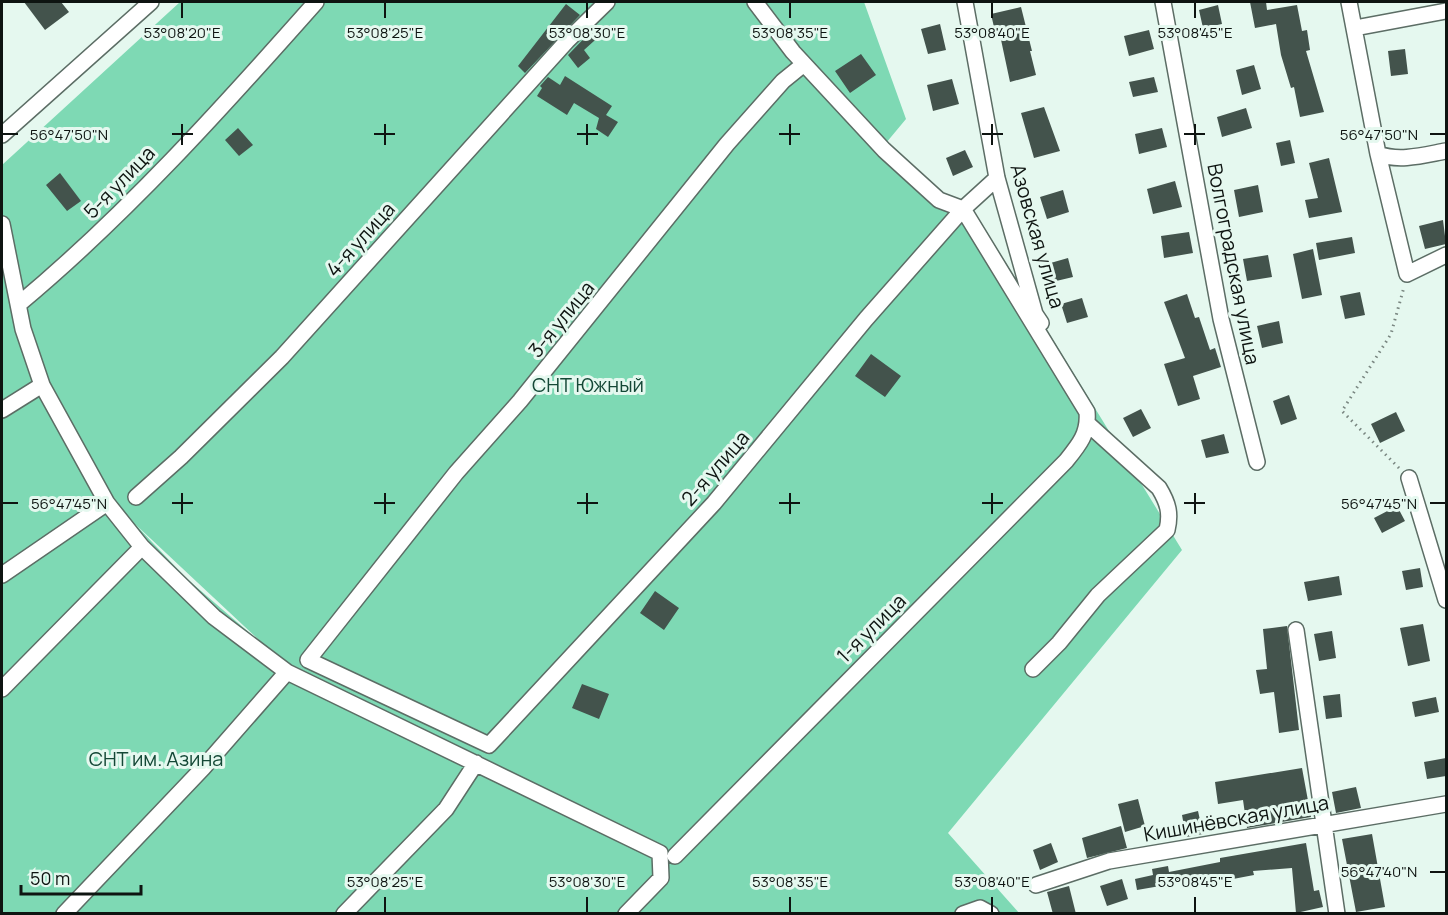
<svg xmlns="http://www.w3.org/2000/svg" width="1448" height="915" font-family="Manrope,sans-serif">
	<style>
		.green { fill: #7ed9b4; fill-rule: evenodd }
		.building { fill: #43534c }
		.lines { fill: none; stroke-linecap: round; stroke-linejoin: round }
		.minor-casing { stroke: #5c6d65; stroke-width: 18 }
		.path { stroke: #798680; stroke-width: 3; stroke-dasharray: 1.5 4.5; stroke-linecap: butt }
		.minor { stroke: #fff; stroke-width: 15 }
		.ticks { fill: none; stroke: #0e1411; stroke-width: 2 }
		.labels { text-anchor: middle; dominant-baseline: central; stroke-width: 6; stroke-linejoin: round; paint-order: stroke }
		.street-label { font-size: 20px; fill: #0e1411; stroke: #e5f8ef }
		.park-label { font-size: 20px; fill: #144836; stroke: #e5f8ef }
		.ticks-label { font-size: 15px; text-anchor: middle; fill: #0e1411; stroke: #e5f8ef; stroke-width: 6; stroke-linejoin: round; paint-order: stroke }
	</style>
	<rect width="100%" height="100%" fill="#e5f8ef"/>
	<path class="green" d="M180 2H864L906 119 886 143 927 189 985 229 1182 550 948 833 1019 913 2 914V165ZM135 524 259 640V641L186 578Z"/>
	<path class="building" d="M24 2H61L69 12 45 30Z
		M1250 2H1266L1267 10 1297 5 1302 31 1307 30 1310 50 1306 51 1324 112 1300 117 1294 87 1291 88 1281 55 1276 24 1255 28Z
		M566 4 580 15 525 73 518 66Z
		M1218 5 1222 24 1203 28 1199 10Z
		M1021 7 1032 51H1030L1036 75 1010 82 1000 35 996 36 991 14Z
		M940 24 946 50 928 54 921 29Z
		M596 26 604 32 584 50 590 58 578 68 568 55Z
		M1149 30 1154 49 1129 56 1124 36Z
		M1405 49 1408 74 1391 76 1388 51Z
		M861 54 876 75 850 93 835 71Z
		M1254 65 1261 89 1242 95 1236 70Z
		M565 76 612 106 606 115 618 122 608 137 596 129 599 118 574 103 567 115 537 96 542 88 540 86 548 77 560 85Z
		M1154 77 1158 92 1133 97 1129 82Z
		M952 79 959 104 933 111 927 85Z
		M1044 107 1060 151 1034 158 1021 113Z
		M1246 108 1252 128 1222 137 1217 117Z
		M238 128 253 145 239 156 225 140Z
		M1162 128 1167 147 1139 154 1135 134Z
		M1290 140 1295 163 1281 166 1276 143Z
		M965 150 973 167 953 176 946 158Z
		M1329 158 1342 212 1309 218 1305 200 1318 198 1309 163Z
		M60 173 81 201 67 211 46 185Z
		M1175 181 1182 207 1153 214 1147 189Z
		M1258 185 1263 212 1239 217 1234 190Z
		M1063 190 1069 212 1047 219 1040 197Z
		M1443 220 1446 244 1425 249 1419 226Z
		M1189 232 1193 253 1164 258 1161 236Z
		M1352 237 1355 253 1319 260 1316 243Z
		M1313 249 1322 295 1302 299 1293 254Z
		M1268 255 1272 277 1247 281 1243 259Z
		M1068 258 1073 277 1052 282 1047 264Z
		M1360 292 1365 315 1345 319 1340 296Z
		M1187 294 1195 318 1199 317 1210 350 1215 348 1221 367 1193 376 1200 399 1178 406 1164 364 1185 358 1164 302Z
		M1082 298 1088 317 1067 323 1061 304Z
		M1279 321 1283 343 1262 348 1257 326Z
		M871 354 901 376 885 397 855 376Z
		M1289 395 1297 419 1281 425 1273 401Z
		M1141 409 1151 428 1133 437 1123 418Z
		M1396 412 1405 431 1380 443 1371 424Z
		M1224 434 1229 453 1206 458 1201 440Z
		M1397 506 1405 521 1382 533 1374 518Z
		M1420 568 1423 587 1406 590 1402 571Z
		M1339 576 1342 595 1308 601 1304 582Z
		M655 591 679 608 664 630 640 613Z
		M1423 624 1430 661 1408 666 1400 628Z
		M1287 626 1299 730 1279 733 1274 692 1260 694 1256 670 1267 669 1263 629Z
		M1332 631 1336 658 1319 661 1314 634Z
		M582 684 609 694 599 719 572 708Z
		M1340 694 1342 717 1326 719 1323 696Z
		M1436 697 1439 712 1415 717 1412 702Z
		M1446 758V776L1427 779 1424 762Z
		M1302 768 1311 817 1247 828 1243 800 1218 804 1215 782Z
		M1356 787 1361 808 1336 813 1332 792Z
		M1138 799 1145 826 1125 832 1118 804Z
		M1198 811 1203 834 1186 837 1182 815Z
		M1121 826 1127 848 1087 858 1082 838Z
		M1372 834 1385 907 1356 912 1342 839Z
		M1051 843 1058 862 1040 870 1033 850Z
		M1306 843 1314 891 1319 890 1323 907 1296 913 1292 868 1253 871 1254 875 1191 887 1189 881 1137 890 1135 879 1153 875 1152 869 1168 866 1169 872 1220 862V858Z
		M1122 879 1128 899 1107 906 1100 886Z
		M1069 886 1076 914H1053L1047 892Z"/>
	<g class="lines">
		<g class="minor-casing">
			<path id="minor" d="M965 2 997 178 1035 314 1041 323
				M1163 2 1221 319 1257 462
				M1349 2 1378 154 1407 274 1446 255
				M1355 28 1446 11
				M804 64 783 81 727 144 520 401 456 473 308 660 489 745 714 503 866 319 963 209 997 178
				M2 135 151 2
				M1378 154C1400 162 1424 155 1446 151
				M2 224 23 329 42 385 107 503 142 547 214 617 287 672 660 853 661 878 626 914
				M19 304C127 214 223 107 316 2
				M2 410 42 385
				M1409 478 1446 600
				M136 497 181 457 282 357 567 41 607 2
				M2 575 107 503
				M1296 630 1337 914
				M1033 669 1059 643 1098 595 1167 530C1171 513 1168 503 1159 488L1088 424
				M2 689 142 547
				M675 856 1066 461C1079 445 1089 433 1087 412L963 209 939 200 884 150 793 52 755 2
				M1036 885 1109 861 1446 804
				M64 914 203 768 287 672
				M344 914 446 809 476 763
				M963 914 980 908 991 914"/>
		</g>
		<path class="path" d="M1399 468 1342 411 1391 334 1404 287"/>
		<use href="#minor" class="minor"/>
	</g>
	<path class="ticks" d="M182 3V18M385 3V18M587 3V18M790 3V18M992 3V18M1195 3V18M182 124V145M385 124V145M587 124V145M790 124V145M992 124V145M1195 124V145M3 134H18M172 134H193M374 134H395M577 134H598M779 134H800M982 134H1003M1184 134H1205M1430 134H1445M182 493V514M385 493V514M587 493V514M790 493V514M992 493V514M1195 493V514M3 503H18M172 503H193M374 503H395M577 503H598M779 503H800M982 503H1003M1184 503H1205M1430 503H1445M1430 872H1445M385 897V912M587 897V912M790 897V912M992 897V912M1195 897V912"/>
	<g class="labels">
		<g class="street-label">
			<text transform="translate(119 182) rotate(-46)">5-я улица</text>
			<text transform="translate(1038 236) rotate(74)">Азовская улица</text>
			<text transform="translate(360 239) rotate(-48)">4-я улица</text>
			<text transform="translate(1234 264) rotate(79)">Волгоградская улица</text>
			<text transform="translate(561 319) rotate(-51)">3-я улица</text>
			<text transform="translate(715 468) rotate(-49)">2-я улица</text>
			<text transform="translate(871 628) rotate(-45)">1-я улица</text>
			<text transform="translate(1236 818) rotate(-10)">Кишинёвская улица</text>
		</g>
		<g class="park-label">
			<text x="588" y="384">СНТ Южный</text>
			<text x="156" y="758">СНТ им. Азина</text>
		</g>
	</g>
	<g class="ticks-label">
		<text x="182" y="38">53°08'20"E</text>
		<text x="385" y="38">53°08'25"E</text>
		<text x="587" y="38">53°08'30"E</text>
		<text x="790" y="38">53°08'35"E</text>
		<text x="992" y="38">53°08'40"E</text>
		<text x="1195" y="38">53°08'45"E</text>
		<text x="69" y="140">56°47'50"N</text>
		<text x="1379" y="140">56°47'50"N</text>
		<text x="69" y="509">56°47'45"N</text>
		<text x="1379" y="509">56°47'45"N</text>
		<text x="1379" y="877">56°47'40"N</text>
		<text x="385" y="887">53°08'25"E</text>
		<text x="587" y="887">53°08'30"E</text>
		<text x="790" y="887">53°08'35"E</text>
		<text x="992" y="887">53°08'40"E</text>
		<text x="1195" y="887">53°08'45"E</text>
	</g>
	<rect width="1448" height="915" fill="none" stroke="#0e1411" stroke-width="6"/>
	<path d="M21 885v9h120v-9" fill="none" stroke="#0e1411" stroke-width="3"/>
	<text x="30" y="885" font-size="18" fill="#0e1411" stroke="#e5f8ef" stroke-width="4.5" paint-order="stroke">50 m</text>
</svg>
